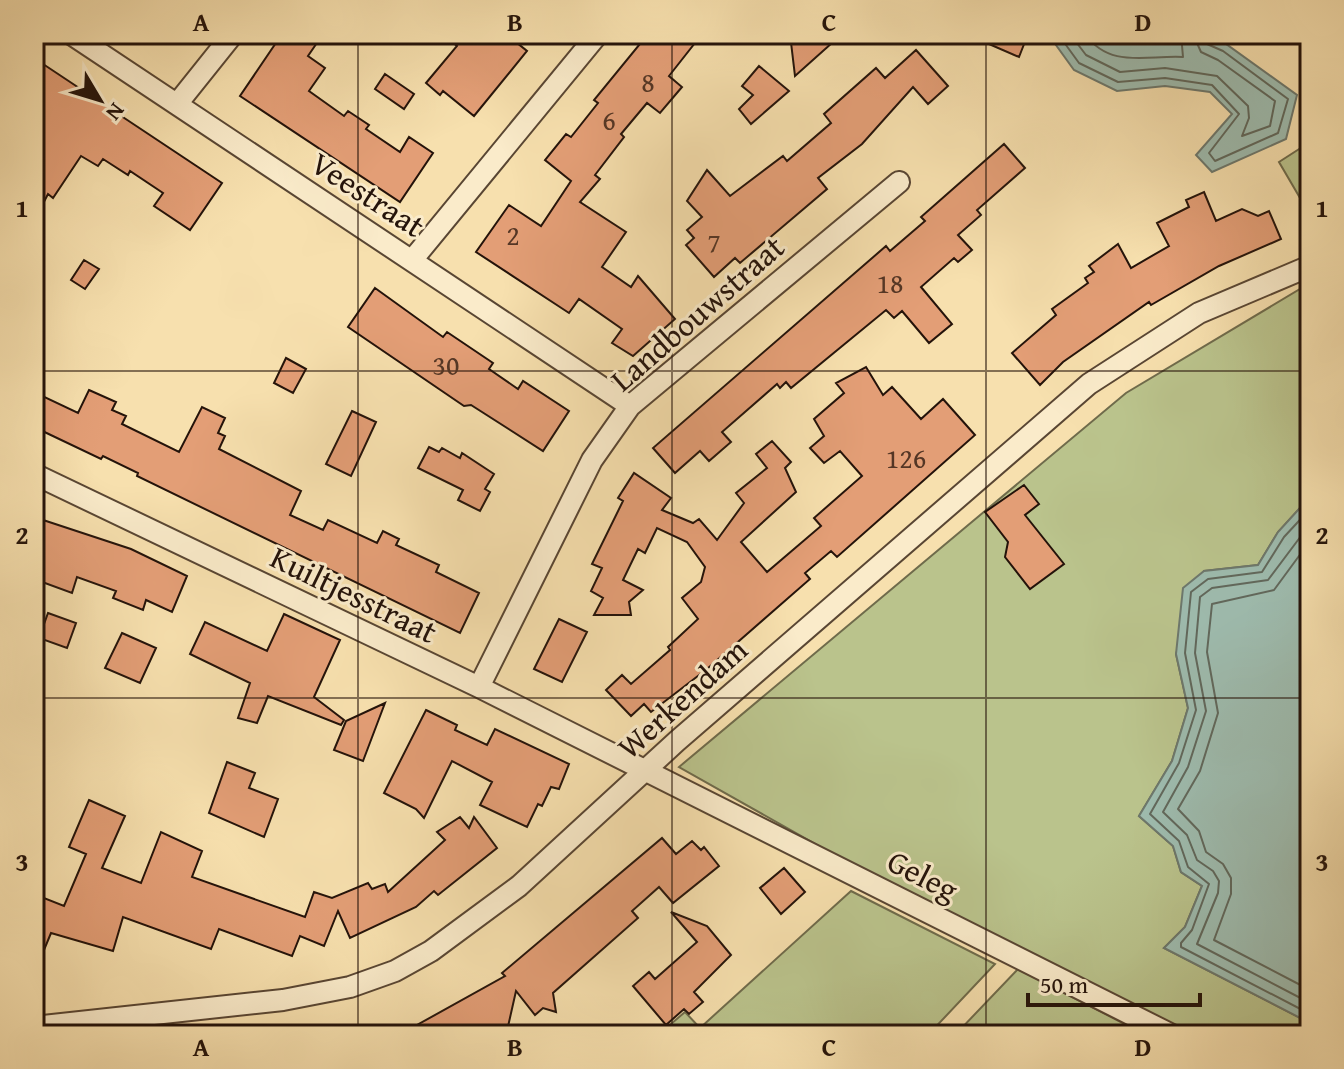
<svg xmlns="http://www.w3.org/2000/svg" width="1344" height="1069" font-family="'Gentium Book Plus',serif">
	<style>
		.green { fill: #bac38c; stroke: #6f6b4b; stroke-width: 2 }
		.water { fill: #9ebcaf; stroke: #6d786d; stroke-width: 2 }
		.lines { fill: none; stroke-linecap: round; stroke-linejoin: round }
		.shore { stroke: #61685c; stroke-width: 2 }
		.building { fill: #e39e76; stroke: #24130a; stroke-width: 2 }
		.minor-casing { stroke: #594633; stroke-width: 24 }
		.minor { stroke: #faebca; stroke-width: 20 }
		.grid { fill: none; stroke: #24130a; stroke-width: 2; stroke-opacity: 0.55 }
		.labels { text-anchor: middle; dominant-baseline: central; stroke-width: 6; stroke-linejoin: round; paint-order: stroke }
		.number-label { font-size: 28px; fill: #543625 }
		.street-label { font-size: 32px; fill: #24130a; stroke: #faebca }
		.neatline { fill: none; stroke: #24130a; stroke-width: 3 }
		.grid-label { font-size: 26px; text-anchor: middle; font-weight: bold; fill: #24130a }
	</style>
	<rect width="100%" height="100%" fill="#f7e0ae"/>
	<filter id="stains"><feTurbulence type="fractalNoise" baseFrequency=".0025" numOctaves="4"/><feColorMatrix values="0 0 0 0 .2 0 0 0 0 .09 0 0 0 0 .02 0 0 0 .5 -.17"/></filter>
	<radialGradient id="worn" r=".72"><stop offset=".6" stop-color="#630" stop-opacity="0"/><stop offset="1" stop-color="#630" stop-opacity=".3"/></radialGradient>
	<path class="green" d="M1310 142V215L1279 162Z
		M1310 283V497L1278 532 1258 565 1204 571 1176 654 1188 708 1172 761 1139 816 1173 846 1181 872 1202 886 1185 927 1164 948 1310 1023V1035H1193L888 885 679 767 1126 393Z
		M851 891 995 964 928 1035H658L685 1012 700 1028Z
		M1018 969 1146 1035H955Z"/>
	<path class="water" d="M1048 34H1202L1226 44 1297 95 1286 139 1212 172 1196 155 1232 114 1210 92 1165 86 1117 91 1074 70Z
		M1310 497V1023L1164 948 1185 927 1202 886 1181 872 1173 846 1139 816 1172 761 1188 708 1176 654 1183 588 1204 571 1258 565 1278 532Z"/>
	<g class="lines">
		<path class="shore" d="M1058 34 1079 63 1118 82 1165 78 1212 85 1239 114 1209 153 1215 161 1278 133 1288 99 1223 51 1207 44 1203 34
			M1070 34 1086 55 1120 72 1165 68 1217 76 1248 106 1249 118 1242 136 1270 126 1275 101 1218 60 1201 52 1193 34
			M1085 34C1110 69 1146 55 1183 57L1181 34
			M1310 509 1284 537 1262 572 1208 579 1191 592 1185 653 1196 710 1179 763 1150 814 1179 841 1188 867 1209 884 1192 930 1181 943V947L1310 1014
			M1310 524 1268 580 1212 588 1200 597 1195 653 1206 711 1188 767 1163 812 1187 835 1197 860 1213 871 1219 881 1218 893 1197 944 1310 1003
			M1310 541 1274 590 1212 604 1207 652 1218 713 1200 771 1178 809 1199 831 1206 852 1223 864 1231 878V894L1214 940 1310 990"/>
	</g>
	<path class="building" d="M282 34H323L308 56 325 68 309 91 344 116 348 111 369 125 366 129 400 152 409 137 433 153 400 202 240 96Z
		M442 34H506L527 51 474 116 443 91 440 95 426 83 457 46Z
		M648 34H702L669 76 682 87 660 113 647 103 621 134 624 137 595 175 600 179 580 202 626 232 602 267 631 287 638 276 675 319 633 356 612 343 622 329 579 299 569 313 476 252 509 205 541 226 571 181 545 160 566 134 571 137 598 103 594 100Z
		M790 34H842L795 76Z
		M966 34H1028L1019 57Z
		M916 50 948 86 928 104 913 87 862 144 818 178 827 189 740 263 735 258 714 277 686 245 694 238 687 230 702 217 687 201 707 170 730 196 783 156 787 161 831 123 824 114 876 68 885 78Z
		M34 58 222 183 190 230 154 206 163 193 130 171 128 175 103 159 98 166 81 156 53 198 48 194 34 221Z
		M759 66 789 91 751 124 739 109 753 95 742 86Z
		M385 74 414 94 404 109 375 89Z
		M1004 144 1025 168 977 210 981 215 958 235 972 250 958 262 954 258 921 287 952 324 929 343 902 311 894 318 886 310 791 388 786 382 780 388 777 384 722 432 731 442 709 461 700 451 675 473 653 448 886 246 890 251 925 221 921 217Z
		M1204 192 1216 221 1242 209 1258 216 1269 211 1281 239 1219 266 1151 305 1149 302 1063 362 1040 385 1012 353 1056 315 1052 309 1088 283 1085 278 1094 272 1089 266 1118 244 1131 268 1169 246 1157 223 1189 207 1186 200Z
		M84 260 99 269 85 289 71 280Z
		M375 288 443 337 447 332 493 363 489 369 518 389 523 381 569 411 543 451 471 405 464 406 348 327Z
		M286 358 306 369 293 393 274 383Z
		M866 367 883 395 892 387 921 419 943 399 975 435 837 557 831 551 805 573 810 579 707 669 651 712 644 704 631 716 606 690 622 675 631 684 670 650 668 647 698 619 682 598 701 582 705 567 687 542 657 528 645 553 638 549 623 580 643 590 629 602 631 615H594L603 598 591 591 602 568 592 564 623 501 618 498 634 473 671 498 662 510 693 523 699 519 717 540 744 503 736 493 767 468 756 454 772 441 791 462 785 468 796 492 741 542 767 572 821 526 814 518 862 476 840 451 824 463 810 448 824 436 814 419 844 393 836 383Z
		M89 390 116 402 112 410 126 416 122 424 179 452 202 407 225 418 218 433 225 436 219 449 301 491 290 515 323 530 328 520 377 543 383 531 399 539 396 545 439 565 436 572 479 593 460 633 137 476 138 473 103 456 101 459 34 427V392L78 413Z
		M352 411 376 422 351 476 326 464Z
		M429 447 439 452 442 448 460 458 462 453 494 474 485 489 490 492 480 511 458 500 463 490 418 468Z
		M1024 485 1039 504 1025 515 1064 564 1030 589 1005 557 1008 542 985 512Z
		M34 517 131 549 187 576 172 612 146 600 143 610 113 598 116 591 77 577 72 593 34 579Z
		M48 613 76 623 67 648 39 638Z
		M284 614 340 640 314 697 344 720 341 725 268 696 257 723 238 718 250 683 190 654 205 622 267 651Z
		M559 619 587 632 562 682 534 669Z
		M122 633 156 648 140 683 105 668Z
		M385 703 363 761 334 750 346 721Z
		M426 710 457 725 455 730 487 745 495 729 569 764 559 789 551 787 542 806 538 804 527 827 480 805 492 782 452 761 424 818 416 809 384 793Z
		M227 762 255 773 249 788 278 799 264 837 209 813Z
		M89 800 125 816 102 868 141 883 161 832 202 851 192 877 305 917 314 892 332 898 368 883 372 889 385 884 388 892 445 840 437 832 460 817 469 828 474 817 497 848 438 895 434 891 416 907 350 938 338 911 324 946 300 936 292 956 219 929 211 949 123 917 113 951 51 933 34 974V926L44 898 64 906 86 854 69 847Z
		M662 838 676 854 692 841 701 850 704 847 719 866 673 903 659 887 632 911 638 918 553 993 556 1012 543 1008 535 1015 516 991 507 1031 500 1035H399L505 976 502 973Z
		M784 868 805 892 781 914 760 888Z
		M671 912 707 926 731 955 694 992 703 1002 689 1014 684 1009 666 1025 633 986 649 972 655 979 697 942Z"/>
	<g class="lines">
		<g class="minor-casing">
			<path id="minor" d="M71 34 630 406
				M177 104 233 34
				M413 259 598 34
				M34 474 479 687 1172 1035
				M479 687 592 460 630 406 899 182
				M34 1027 283 1000 350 987 395 971 431 951 519 886 677 741 1089 384 1199 313 1310 266"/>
		</g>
		<use href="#minor" class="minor"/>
	</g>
	<path class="grid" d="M358 34V1035M672 34V1035M986 34V1035M34 371H1310M34 698H1310"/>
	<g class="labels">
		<g class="number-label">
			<text x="648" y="81">8</text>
			<text x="609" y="119">6</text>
			<text x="513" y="234">2</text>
			<text x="714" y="241">7</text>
			<text x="890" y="282">18</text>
			<text x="446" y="364">30</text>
			<text x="906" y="457">126</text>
		</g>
		<g class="street-label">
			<text transform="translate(368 194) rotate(33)">Veestraat</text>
			<text transform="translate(697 313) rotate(-41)">Landbouwstraat</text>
			<text transform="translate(354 594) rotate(26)">Kuiltjesstraat</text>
			<text transform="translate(682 698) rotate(-42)">Werkendam</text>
			<text transform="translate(923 875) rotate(27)">Geleg</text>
		</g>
	</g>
	<rect width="1344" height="1069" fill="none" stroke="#f7e0ae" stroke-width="88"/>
	<g transform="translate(100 100) rotate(128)" stroke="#faebca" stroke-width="6" paint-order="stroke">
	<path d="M0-6L14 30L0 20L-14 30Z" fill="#24130a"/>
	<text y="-12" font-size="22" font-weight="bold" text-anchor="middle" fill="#24130a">N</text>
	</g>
	<path d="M1028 993v12h172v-12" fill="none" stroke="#24130a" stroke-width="4"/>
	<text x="1040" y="993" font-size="24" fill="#24130a" stroke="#faebca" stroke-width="6" paint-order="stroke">50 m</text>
	<rect x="44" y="44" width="1256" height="981" class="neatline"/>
	<g class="grid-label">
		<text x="201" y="31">A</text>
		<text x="515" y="31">B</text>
		<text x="829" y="31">C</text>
		<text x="1143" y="31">D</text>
		<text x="22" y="217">1</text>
		<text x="1322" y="217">1</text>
		<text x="22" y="544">2</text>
		<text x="1322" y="544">2</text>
		<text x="22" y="871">3</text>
		<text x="1322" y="871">3</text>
		<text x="201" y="1056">A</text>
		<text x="515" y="1056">B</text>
		<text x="829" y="1056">C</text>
		<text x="1143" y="1056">D</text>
	</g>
	<rect width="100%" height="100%" filter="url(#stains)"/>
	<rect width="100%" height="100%" fill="url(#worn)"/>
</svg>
